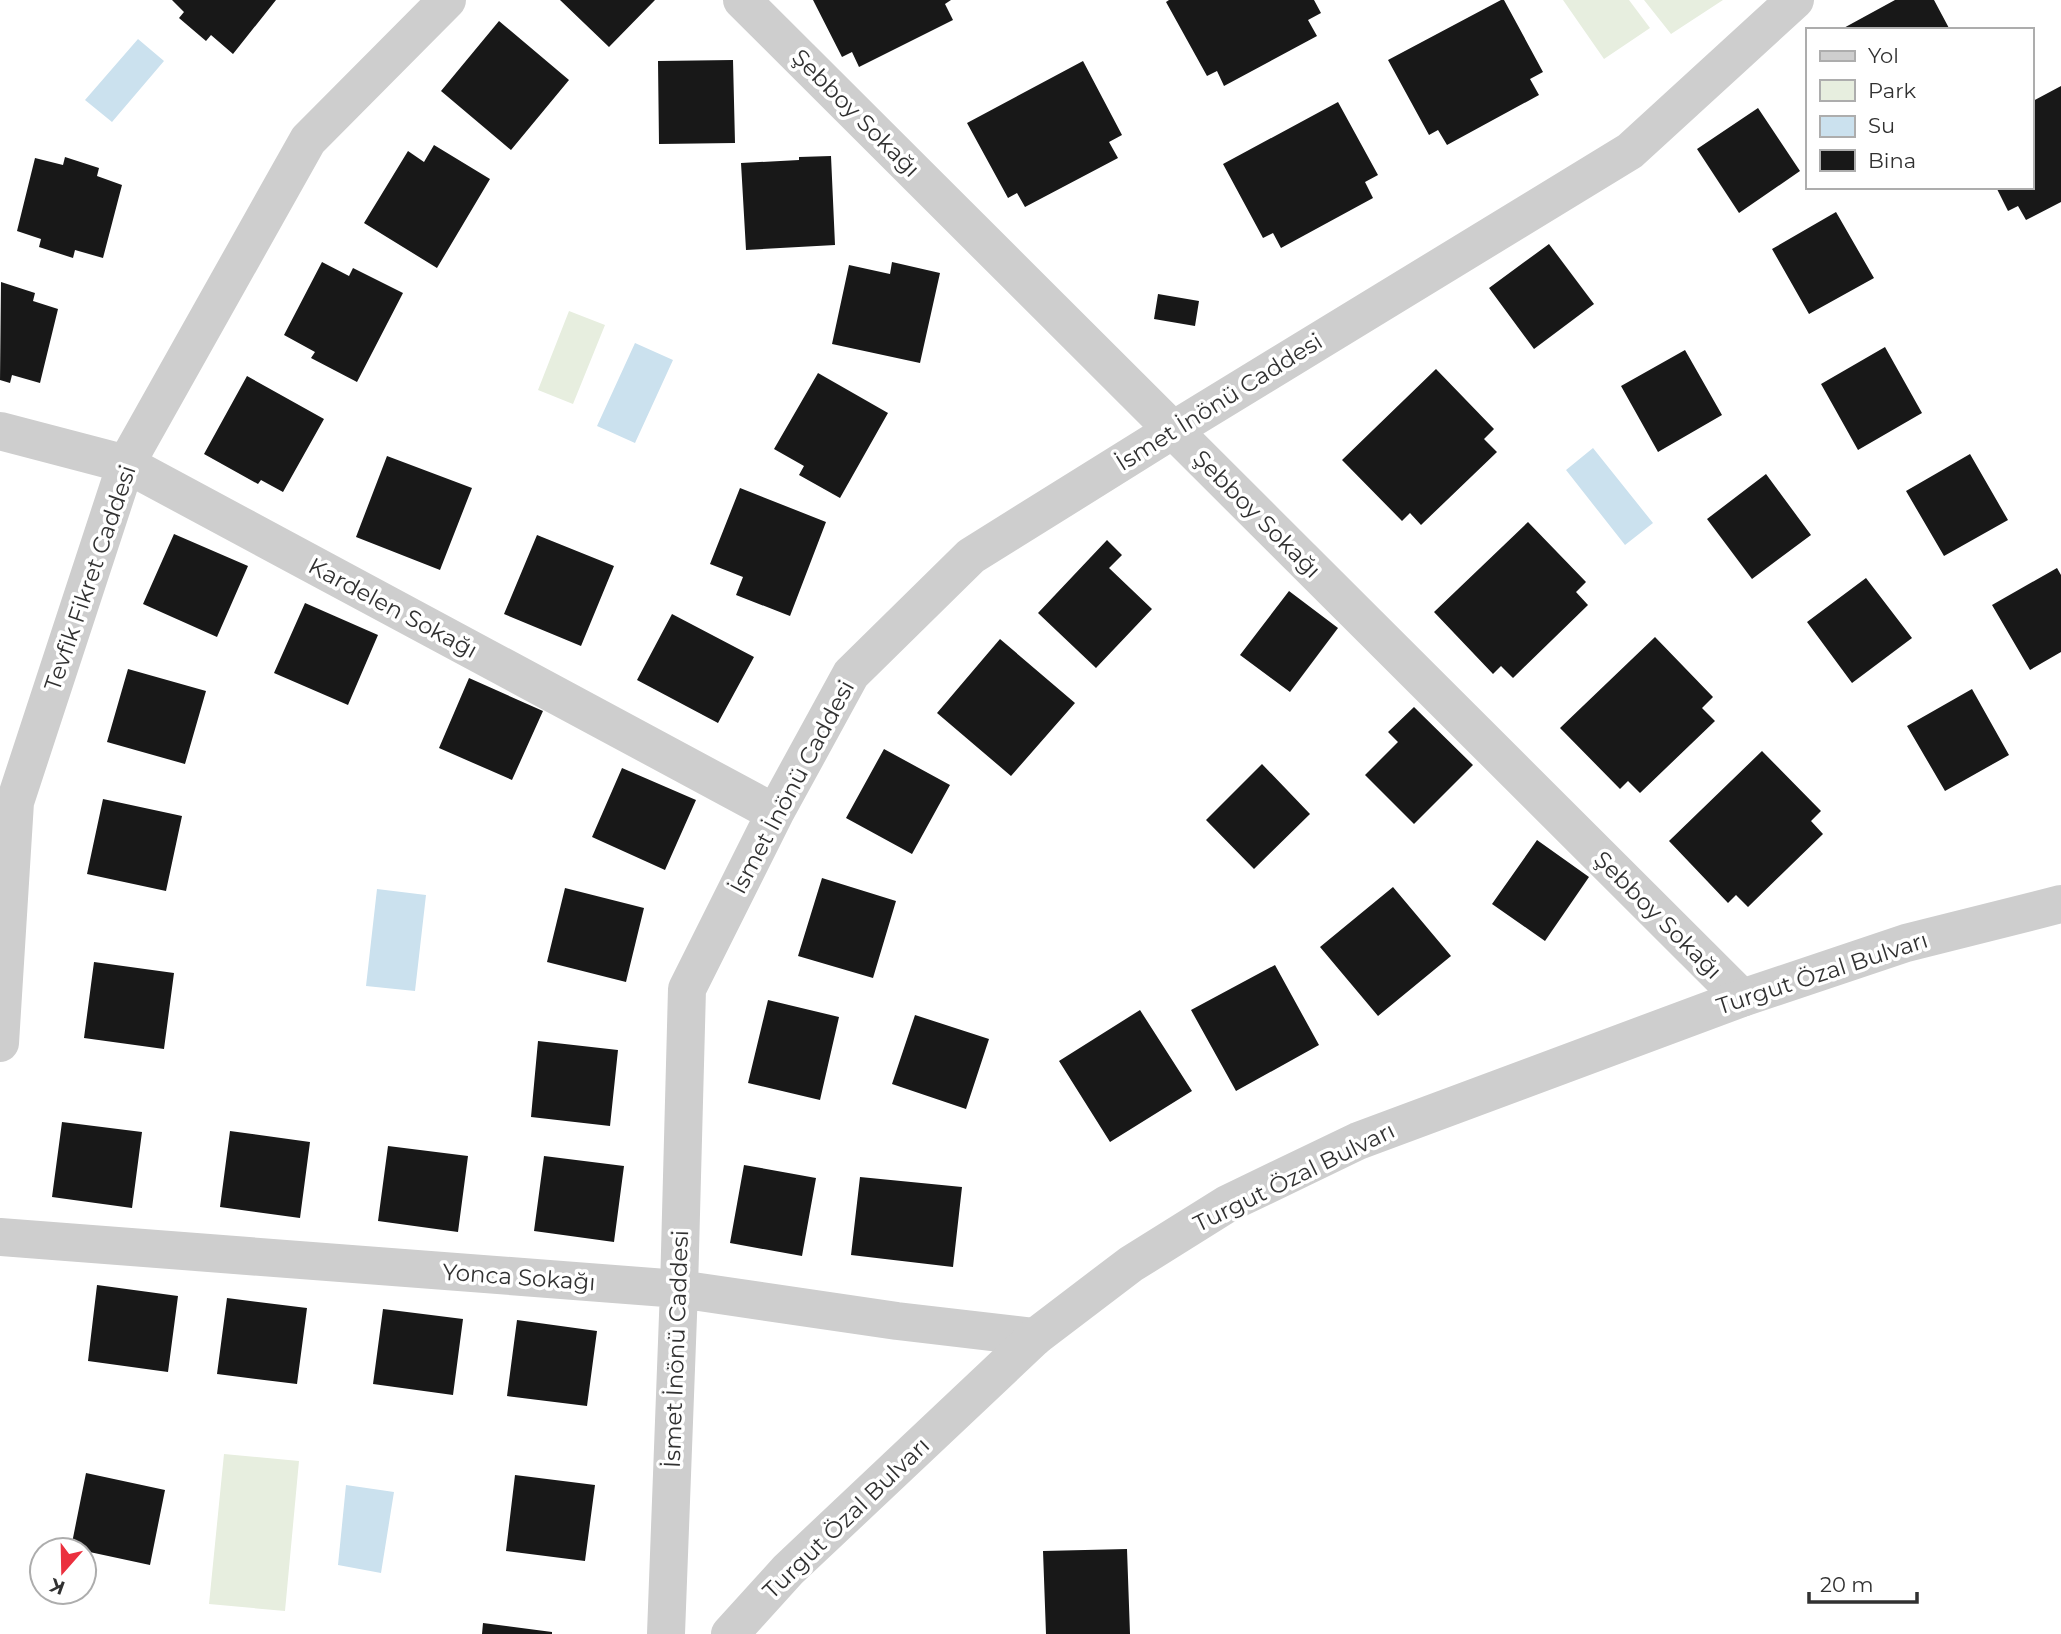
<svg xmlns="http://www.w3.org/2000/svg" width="2061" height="1634" font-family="Montserrat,sans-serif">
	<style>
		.green { fill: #e7eedf }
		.water { fill: #cbe1ee }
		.building { fill: #181818 }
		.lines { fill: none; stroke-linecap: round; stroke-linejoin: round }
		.minor { stroke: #cecece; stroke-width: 38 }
		.tertiary { stroke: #cecece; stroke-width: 38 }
		.labels { text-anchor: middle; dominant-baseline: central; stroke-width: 7; stroke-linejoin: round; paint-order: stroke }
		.street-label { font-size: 23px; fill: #313131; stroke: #fff }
	</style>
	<rect width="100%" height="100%" fill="#fff"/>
	<path class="green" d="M1563 0H1629L1650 28 1604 59Z
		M1644 0H1723L1671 34Z
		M569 311 605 325 573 404 538 390Z
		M224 1454 299 1461 285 1611 209 1604Z"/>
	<path class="water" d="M138 39 164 61 112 122 85 100Z
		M635 343 673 360 635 443 597 426Z
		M1593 448 1653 523 1625 545 1566 470Z
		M377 889 426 895 415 991 366 986Z
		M346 1485 394 1492 381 1573 338 1565Z"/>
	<path class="building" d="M172 0H276L233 54 211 35 206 41 179 18 184 12Z
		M560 0H655L609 47Z
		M813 0H951L945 4 953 20 859 67 852 52 842 57Z
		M1169 0H1314L1321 13 1308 20 1317 36 1224 86 1217 71 1207 76 1166 2Z
		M1501 0H1504L1543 72 1530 79 1539 95 1447 145 1438 130 1429 135 1388 60Z
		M1895 0H1934L1950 30H1840Z
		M499 21 569 80 511 150 441 91Z
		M733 60 735 143 659 144 658 61Z
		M1083 61 1122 135 1109 142 1118 158 1025 207 1017 193 1008 198 967 123Z
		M2061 86V202L2026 220 2018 206 2008 211 1996 187H2031V102Z
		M1338 102 1378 175 1365 182 1373 198 1281 248 1273 233 1263 238 1223 164Z
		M1758 108 1800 171 1739 213 1697 149Z
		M434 145 490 179 437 268 364 223 408 151 424 162Z
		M831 156 835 245 746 250 741 163 799 160V157Z
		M65 157 99 168 97 176 122 185 103 258 75 250 73 258 39 247 41 239 17 231 35 158 63 165Z
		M1836 212 1874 278 1809 314 1772 249Z
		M1549 244 1594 304 1534 349 1489 288Z
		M322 262 349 276 353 268 403 293 357 382 311 358 315 352 284 335Z
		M892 262 940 273 920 363 832 344 849 265 890 274Z
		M1 282 35 293 33 301 58 309 40 383 12 375 10 383 0 380Z
		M1158 294 1199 301 1195 326 1154 319Z
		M1885 347 1922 413 1858 450 1821 384Z
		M1685 350 1722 415 1658 452 1621 386Z
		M1436 369 1494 429 1484 439 1497 452 1421 525 1410 513 1402 521 1342 460Z
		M818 373 888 413 840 498 799 475 804 466 774 449Z
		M247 376 324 419 283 492 261 480 258 484 204 454Z
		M1970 454 2008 520 1944 556 1906 491Z
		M387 456 472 488 440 570 356 537Z
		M1766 474 1811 535 1752 579 1707 519Z
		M740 488 826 522 790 616 736 595 743 577 710 564Z
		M1528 522 1586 582 1576 592 1588 605 1513 678 1501 666 1493 674 1434 612Z
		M174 534 248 566 217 637 143 604Z
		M537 535 614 566 581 646 504 614Z
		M1107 540 1122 555 1109 568 1152 609 1096 668 1038 613Z
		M2057 568 2061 575V652L2030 670 1992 605Z
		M1866 578 1912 638 1852 683 1807 622Z
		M1289 591 1338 628 1290 692 1240 655Z
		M305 603 378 635 348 705 274 673Z
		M672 614 754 657 718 723 637 680Z
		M1655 637 1713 697 1702 708 1715 721 1640 793 1628 781 1620 789 1560 728Z
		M1000 639 1075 703 1011 776 937 713Z
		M128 669 206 691 185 764 107 742Z
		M469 678 543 711 512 780 439 748Z
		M1972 689 2009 755 1945 791 1907 726Z
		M1414 707 1473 765 1414 824 1365 775 1398 742 1388 732Z
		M884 749 950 785 912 854 846 818Z
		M1762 751 1821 811 1811 821 1823 834 1748 907 1736 895 1728 903 1669 841Z
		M1262 764 1310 814 1254 869 1206 820Z
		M622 768 696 800 665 870 592 837Z
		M103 799 182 816 166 891 87 874Z
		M1537 840 1589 877 1545 941 1492 904Z
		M822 878 896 901 873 978 798 956Z
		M1393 887 1451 956 1378 1016 1320 947Z
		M565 888 644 908 626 982 547 962Z
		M94 962 174 973 164 1049 84 1038Z
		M1275 965 1319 1045 1236 1091 1191 1010Z
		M768 1000 839 1017 820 1100 748 1083Z
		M1140 1010 1192 1091 1110 1142 1059 1061Z
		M915 1015 989 1039 966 1109 892 1084Z
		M538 1041 618 1050 610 1126 531 1117Z
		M62 1122 142 1132 132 1208 52 1197Z
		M230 1131 310 1142 300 1218 220 1207Z
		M388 1146 468 1156 458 1232 378 1221Z
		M544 1156 624 1166 614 1242 534 1231Z
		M744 1165 816 1178 802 1256 730 1243Z
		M860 1177 962 1187 953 1267 851 1255Z
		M97 1285 178 1296 168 1372 88 1361Z
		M227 1298 307 1308 297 1384 217 1374Z
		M383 1309 463 1319 453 1395 373 1384Z
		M517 1320 597 1331 587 1406 507 1396Z
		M86 1473 165 1490 150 1565 71 1548Z
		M515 1475 595 1485 585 1561 506 1551Z
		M1127 1549 1130 1634H1046L1043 1551Z
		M483 1623 552 1632V1634H482Z"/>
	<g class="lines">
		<path class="minor" d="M742 0 1742 998
			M0 431 126 464 775 813
			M0 1043 15 802 126 464 308 140 447 0
			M0 1237 679 1289 897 1321 1035 1337
			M666 1634 679 1289 687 989 775 813 851 674 971 556 1173 430 1630 151 1795 0"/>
		<path class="tertiary" d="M730 1634 788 1570 1035 1337 1131 1264 1227 1204 1358 1141 1742 998 1906 943 2061 904"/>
	</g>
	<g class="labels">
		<g class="street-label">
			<text transform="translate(856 113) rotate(45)">Şebboy Sokağı</text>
			<text transform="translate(1219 402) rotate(-32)">İsmet İnönü Caddesi</text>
			<text transform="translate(1257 514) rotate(45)">Şebboy Sokağı</text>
			<text transform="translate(90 578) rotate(-71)">Tevfik Fikret Caddesi</text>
			<text transform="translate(393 608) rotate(28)">Kardelen Sokağı</text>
			<text transform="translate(792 787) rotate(-62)">İsmet İnönü Caddesi</text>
			<text transform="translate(1658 915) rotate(45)">Şebboy Sokağı</text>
			<text transform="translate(1822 973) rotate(-18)">Turgut Özal Bulvarı</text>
			<text transform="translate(1294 1177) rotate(-26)">Turgut Özal Bulvarı</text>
			<text transform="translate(519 1277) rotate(4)">Yonca Sokağı</text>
			<text transform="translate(676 1349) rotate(-88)">İsmet İnönü Caddesi</text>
			<text transform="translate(846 1518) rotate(-44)">Turgut Özal Bulvarı</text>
		</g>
	</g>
	<rect x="1806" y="28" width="228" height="161" fill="#ffffff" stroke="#adadad" stroke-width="2"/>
	<rect x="1820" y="51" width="35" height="10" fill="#cecece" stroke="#adadad" stroke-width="2"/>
	<text x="1868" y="63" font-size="21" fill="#313131">Yol</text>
	<rect x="1820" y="80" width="35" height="21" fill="#e7eedf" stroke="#adadad" stroke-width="2"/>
	<text x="1868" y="98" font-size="21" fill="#313131">Park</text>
	<rect x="1820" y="116" width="35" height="21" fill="#cbe1ee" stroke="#adadad" stroke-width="2"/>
	<text x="1868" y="133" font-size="21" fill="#313131">Su</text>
	<rect x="1820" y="150" width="35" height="21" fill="#181818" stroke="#adadad" stroke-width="2"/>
	<text x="1868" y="168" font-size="21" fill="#313131">Bina</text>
	<g transform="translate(63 1571) rotate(200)"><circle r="33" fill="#ffffff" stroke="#adadad" stroke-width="2"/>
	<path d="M0-5L12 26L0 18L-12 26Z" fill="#eb303e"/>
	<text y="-10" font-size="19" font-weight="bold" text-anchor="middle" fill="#313131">K</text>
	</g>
	<path d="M1809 1592v10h108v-10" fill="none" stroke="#313131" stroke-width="3.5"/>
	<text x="1820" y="1592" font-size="21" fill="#313131" stroke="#ffffff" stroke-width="5" paint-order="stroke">20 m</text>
</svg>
